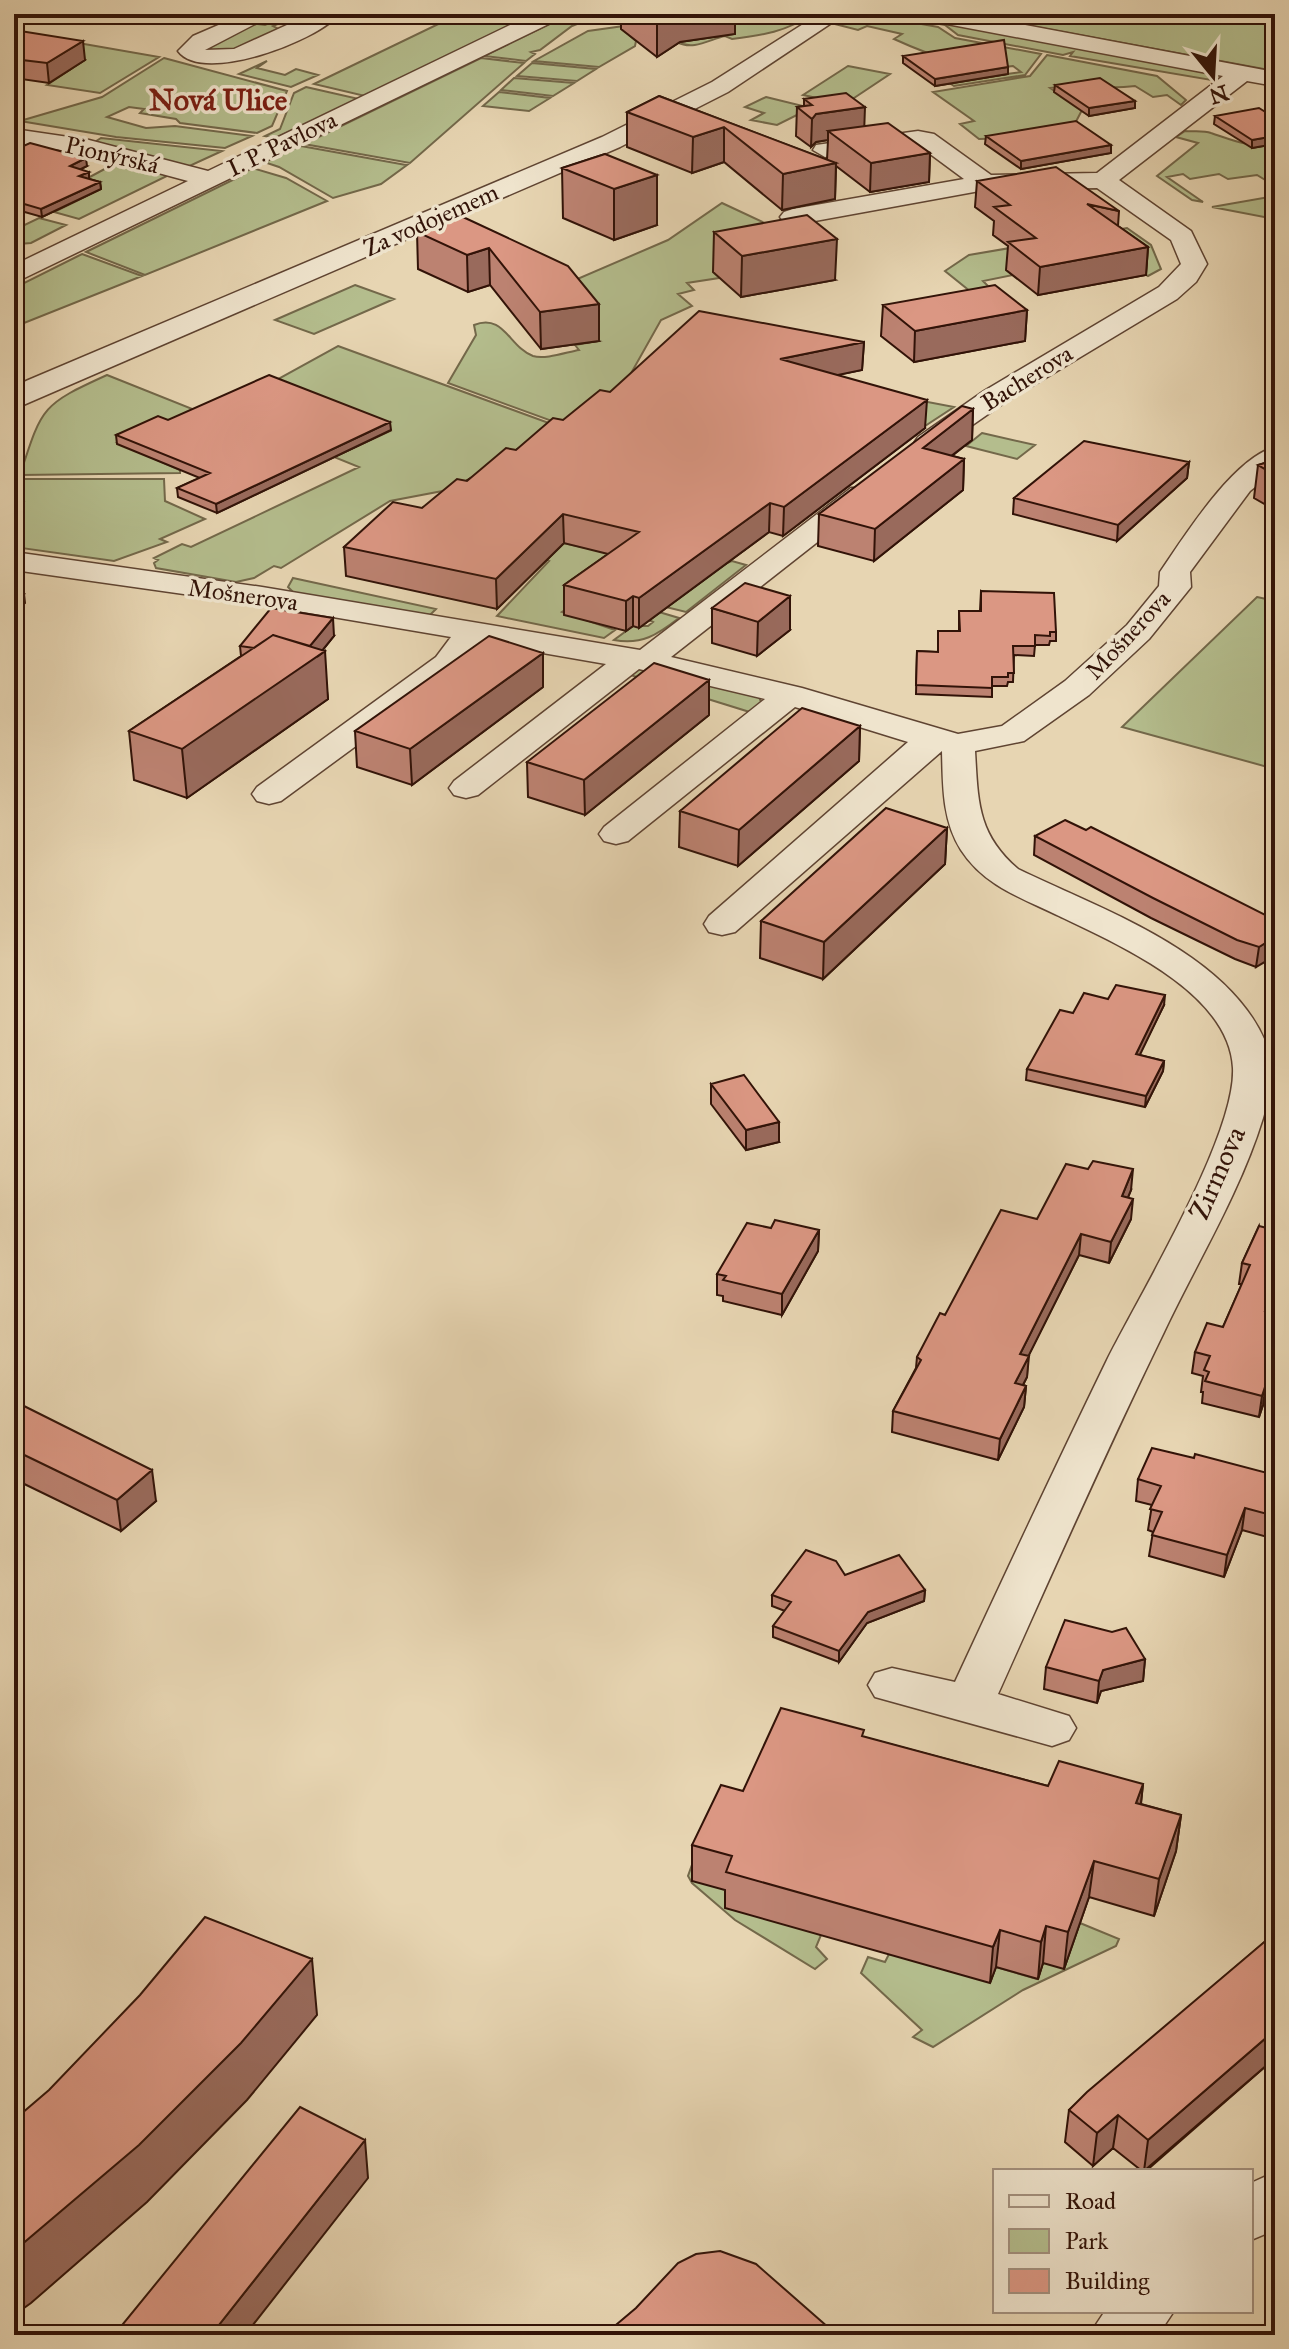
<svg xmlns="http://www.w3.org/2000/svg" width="1289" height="2349" font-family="'IM FELL Great Primer',serif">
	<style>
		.green { fill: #b4bd8d; stroke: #73684a; stroke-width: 2 }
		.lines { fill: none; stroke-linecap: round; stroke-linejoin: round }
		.minor-casing { stroke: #5f4432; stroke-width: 3 }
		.minor { fill: #efe4cd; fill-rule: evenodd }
		.wall { fill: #bc8271; stroke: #321308; stroke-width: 2 }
		.shaded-wall { fill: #996a5c; stroke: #321308; stroke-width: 2 }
		.building { fill: #db9783; stroke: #321308; stroke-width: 2 }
		.labels { text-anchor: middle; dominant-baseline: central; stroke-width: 7; stroke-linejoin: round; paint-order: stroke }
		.far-street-label { font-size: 24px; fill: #321308; stroke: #efe4cd }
		.street-label { font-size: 28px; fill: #321308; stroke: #efe4cd }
		.far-district-label { font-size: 30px; font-weight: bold; fill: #7a1f14; stroke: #efe4cd }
	</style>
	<rect width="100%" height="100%" fill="#e7d5b2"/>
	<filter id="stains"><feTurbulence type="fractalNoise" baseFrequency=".0025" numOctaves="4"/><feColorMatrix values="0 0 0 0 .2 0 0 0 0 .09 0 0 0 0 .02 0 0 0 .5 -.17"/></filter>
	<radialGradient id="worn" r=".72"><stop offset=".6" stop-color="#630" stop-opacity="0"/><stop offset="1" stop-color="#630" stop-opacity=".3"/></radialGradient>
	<path class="green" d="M290 14H300L273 26 282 31 228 54 205 55 201 45 251 23 265 25Z
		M459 14H533L365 96 314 84Z
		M570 14H602L572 26 540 50 531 52 535 54 526 61 484 56Z
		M708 14H812C786 32 763 35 732 39L725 36C710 39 694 51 677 42Z
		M843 14H866L938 27 955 38 1041 54 1025 75 954 86 948 82 1021 72 1013 66C974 72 929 55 894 39L902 34 867 26 858 30 831 23Z
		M885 14H903L1200 69 1213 75 1217 81 1070 56 1073 52 1063 55 958 35 945 25Z
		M965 14H1275V71Z
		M638 24 622 29 636 41 635 46 599 67 534 61 588 31Z
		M44 37 159 57 100 93 47 85 71 69Z
		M1047 55 1157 76 1186 100 1181 105 1167 95 1153 97 1135 86C1106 90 1079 84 1050 88L1082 110 1068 137 979 139 960 124 974 121 933 92 1030 76Z
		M164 58 287 91 272 126 257 133 180 123 176 119 140 113 144 109 129 107 107 117 146 128 175 126 252 136 225 148 116 137 20 121 102 97Z
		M481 58 524 63 410 163 304 144Z
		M267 61 257 68 285 75 296 69 318 75 291 87 239 74Z
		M532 63 596 69 577 81 517 76Z
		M848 66 890 74 845 104 803 95Z
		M514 78 574 83 553 96 501 90Z
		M306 87 359 99 276 138 265 136 280 129 294 93Z
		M499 92 550 98 529 111 483 106Z
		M766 97 811 108 777 125 751 120 764 113 745 107Z
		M1185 131C1193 132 1203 130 1211 133 1235 141 1249 148 1275 144V186L1257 175 1228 179 1219 174 1190 179 1183 174 1167 177 1203 202 1192 200 1157 176 1198 143 1176 137Z
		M101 138 222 151 183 169 90 145Z
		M301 146 406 165H407L381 184 333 198 279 167 261 161Z
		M129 162 171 174 79 219 54 212 99 190 86 179 112 165Z
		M249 167 286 178 327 201 145 275 86 252 241 176 240 172Z
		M1275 196V219L1212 207Z
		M722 203 771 226 719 278 687 283 694 290 678 294 692 306 661 320 625 384 560 424 448 383 476 335 474 325C504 313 509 347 533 356 545 360 567 352 579 350L575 345 599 341 510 308 668 240Z
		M39 218 66 225 31 243 19 244 14 230Z
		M1127 228 1151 245 1161 269 1148 276 1128 263 1008 271 1013 275 983 281 990 288 986 304 945 271 969 255Z
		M82 254 142 276 14 327V288Z
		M355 285 394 299 314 334 275 320Z
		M338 346 557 426 453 489 390 501 281 568 274 566 254 578 236 582 156 568 154 563 158 560 154 558 182 544 191 547 359 467 334 457 390 431 269 384Z
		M107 375 230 424 118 443 180 470V473L20 475C42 407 41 405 107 375Z
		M870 391 954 407 812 500 719 566 732 561 746 565 686 612 666 607 571 606 562 612 615 630 604 638 497 616 549 561 518 553 447 518 600 551Z
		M982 433 1035 445 1017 459 966 446Z
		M18 479H164L165 501 205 519 160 539 167 542 114 561 14 547V507H23L24 502H14Z
		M293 578 436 609 430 615 295 594 288 587Z
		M1257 597 1275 601V769L1122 727Z
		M659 612 679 618C657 635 642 645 614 640L633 626H648L653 622 649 620Z
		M640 669 759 697 762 704 753 713 627 674Z
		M693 1862 732 1892 821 1935 816 1947 827 1959 815 1969 735 1920 692 1883 688 1876Z
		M1080 1923 1119 1939 1116 1946 1023 1990 933 2047 913 2037 922 2030 861 1973 868 1957 885 1962 889 1954 996 1967 1037 1979 1043 1963Z"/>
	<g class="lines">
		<g class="minor-casing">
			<path id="minor" d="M244 14H274L205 50 234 49 311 14H339C319 40 203 85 178 51L193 36Z
				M533 14H562L559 19 14 283V265L188 181 88 154 14 143V129L89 140 208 171Z
				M819 14H845L728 92 620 147 14 409V389L26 381 602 137 712 82Z
				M920 14H967L1275 72V86L1247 81 1119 180 1191 231 1207 264 1196 282 1177 299 1004 403 938 449H918L914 443 918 437 984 391 1159 287 1181 264 1171 240 1097 188 985 190 793 225 784 222 780 217 784 212 793 209 964 179 918 145 825 157 813 150 816 145 918 131 934 134 991 175 1097 173 1223 76 931 21Z
				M1275 447V471L1250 491 1190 572 1191 587 1149 639 1089 695 1024 741 975 751C978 801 977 834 1018 869 1100 909 1226 951 1265 1041 1276 1066 1270 1094 1263 1118 1240 1193 1197 1262 1164 1332 1106 1451 1052 1573 998 1694L1069 1716 1076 1728 1069 1740 1052 1746 875 1697 868 1685 875 1673 892 1668 955 1682C1005 1574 1055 1467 1107 1360 1140 1294 1236 1136 1233 1068 1229 992 1119 945 1059 916 1022 898 984 886 961 850 942 820 943 785 942 751L735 932 722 935 709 932 704 924 709 916 908 742 795 707 628 841 616 844 604 841 599 834 604 827 765 699 639 669 478 795 466 798 454 795 449 788 454 781 606 664 480 642 458 671 281 801 269 804 257 801 252 794 257 787 436 657 451 637 262 605 14 570V552L262 587 640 650 851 488H871L876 494 871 500 671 657 802 688 958 734 1002 726 1065 681 1127 625 1159 586 1160 572C1184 537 1233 458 1275 447Z
				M1275 2172V2230L1251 2240V2183Z
				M1105 2311H1174L1158 2335H1089Z"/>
		</g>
		<use href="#minor" class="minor"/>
	</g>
	<path class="wall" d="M621 14H735V34L680 42 657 57 621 29Z
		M14 30 85 60 49 83 14 78Z
		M903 56 1008 74 935 86 903 63Z
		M1055 85 1135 101V108L1089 116 1054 92Z
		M659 96 827 160 828 140 816 142 811 147 796 136 797 107 804 106V99L865 126 930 153 929 182 870 192 836 166 835 199 782 210 724 162 692 173 627 147V112Z
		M1215 116 1275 118V144L1252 148 1214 124Z
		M986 136 1111 145V153L1021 169 985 144Z
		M14 148 87 166 81 169 89 179 100 182 101 189 42 217 14 209Z
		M605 154 657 225 614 240 563 218 562 168Z
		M977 181 1119 211 1118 226 1148 247 1146 275 1038 295 1006 270 1008 246 993 235 994 221 975 207Z
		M463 217 599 341 541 349 490 285 468 292 418 269 417 232Z
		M714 232 835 280 741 297 713 272Z
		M883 305 1027 310 1025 341 914 362 881 336Z
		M864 342 862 370 837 375 925 428 783 536 769 532 639 628 633 626 626 631 564 615V585L608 554 564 543 497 609 346 576 344 547 422 508 610 392Z
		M973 409 972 440 952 456 964 459 963 490 874 561 818 546 819 514Z
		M168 420 391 430 217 513 178 497 177 488 200 478 117 444 116 435Z
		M1275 460V510L1254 498 1258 465Z
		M1189 462 1187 478 1117 541 1013 514 1014 498Z
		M981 591 1056 632V641H1050L1049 645H1035L1034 656 1014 655 1013 682H1008L1007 686H992V697L916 694 917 651 937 652 959 631V611H980Z
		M712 608 790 630 757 656 712 643Z
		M334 636 322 651 328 699 187 798 134 780 129 731 241 656 240 646Z
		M543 687 412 785 357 767 355 731Z
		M709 715 585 815 528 797 527 762Z
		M860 726 859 761 738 866 679 847 680 811Z
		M947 828 945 864 823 979 760 958 761 921Z
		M1035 836 1275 920 1256 967 1235 959 1151 918 1034 855Z
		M1108 999 1164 1005 1139 1055 1164 1061 1163 1071 1145 1107 1026 1080 1027 1069 1073 1013Z
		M711 1084 779 1142 746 1150 711 1104Z
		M1131 1190 1128 1197 1131 1219 1109 1263 1079 1255 1028 1356 1027 1377 1023 1385 1026 1386 1024 1407 998 1460 892 1432 893 1411 916 1368 917 1357 945 1315 1037 1219Z
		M1259 1226 1270 1312 1275 1313V1408L1263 1405 1259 1417 1202 1403 1203 1392H1201L1203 1376 1192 1373 1195 1352 1223 1327 1242 1284H1239L1242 1263Z
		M771 1228 819 1230 818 1251 782 1315 723 1301V1296L717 1295V1274Z
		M14 1401 156 1501 121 1531 14 1479Z
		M1194 1458 1275 1475V1539L1242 1530 1224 1577 1149 1556 1153 1532 1148 1530 1152 1505 1136 1501 1138 1479Z
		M845 1575 925 1590 924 1601 867 1623 839 1662 773 1637V1626L785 1611 772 1606V1595Z
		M1145 1659 1143 1681 1101 1691 1097 1703 1044 1689 1046 1667Z
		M863 1737 1048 1786 1143 1784 1141 1804 1181 1815 1176 1851 1154 1916 1089 1897 1064 1969 1043 1963 1038 1979 996 1967 990 1983 725 1908V1890L692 1881V1845L743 1791Z
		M1275 1933V2058L1146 2171H1142L1113 2148 1093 2166 1065 2142 1069 2110Z"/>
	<path class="shaded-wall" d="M661 14H735V34L680 42 657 57V17Z
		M83 41 85 60 49 83 47 63Z
		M1008 67V74L935 86V79Z
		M1135 101V108L1089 116V108Z
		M865 107 864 135 828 131V140L816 142 811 147 812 119 816 114Z
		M724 127V162L692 173 693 137Z
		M1275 136V144L1252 148V140Z
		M1111 145V153L1021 169V161Z
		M930 153 929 182 870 192 871 163Z
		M86 158 87 166 71 174 70 166Z
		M836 163 835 199 782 210 783 174Z
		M89 172V180L79 176Z
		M657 175V225L614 240V189Z
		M100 182 101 189 42 217 41 209Z
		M837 239 835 280 741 297 742 256Z
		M1148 247 1146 275 1038 295 1040 267Z
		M489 248 490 285 468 292 467 255Z
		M599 304V341L541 349 540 312Z
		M1027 310 1025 341 914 362 915 331Z
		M864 342 862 370 780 387V359Z
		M927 400 925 428 783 536 784 507Z
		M973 409 972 440 921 479 923 448Z
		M390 422 391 430 217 513 216 504Z
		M964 459 963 490 874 561 875 529Z
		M1189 462 1187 478 1117 541 1118 525Z
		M770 503 769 532 639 628V598Z
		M563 514 564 543 497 609 496 579Z
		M24 594 25 603 14 610V600Z
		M633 596V626L626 631V601Z
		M790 596V630L757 656 758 622Z
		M333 618 334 636 317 657 325 651 328 699 187 798 182 749 302 655Z
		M543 653V687L412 785 410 749Z
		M709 680V715L585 815 584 780Z
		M860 726 859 761 738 866 739 830Z
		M947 828 945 864 823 979 824 942Z
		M1275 937V956L1256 967 1259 947Z
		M1165 995 1164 1005 1135 1065 1136 1054Z
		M1164 1061 1163 1071 1145 1107 1146 1096Z
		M779 1122V1142L746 1150V1130Z
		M1133 1169 1131 1190 1120 1217 1122 1196Z
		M1133 1199 1131 1219 1109 1263 1111 1242Z
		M819 1230 818 1251 782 1315V1294Z
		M1081 1234 1079 1255 1019 1375 1020 1354Z
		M1275 1287V1301L1262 1332 1265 1311Z
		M1029 1356 1027 1377 1013 1404 1015 1383Z
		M1266 1384 1263 1405 1259 1417 1262 1396Z
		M1026 1386 1024 1407 998 1460 1000 1439Z
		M152 1470 156 1501 121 1531 117 1500Z
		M1245 1508 1242 1530 1224 1577 1227 1555Z
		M925 1590 924 1601 867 1623 839 1662V1651L868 1612Z
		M1145 1659 1143 1681 1101 1691 1097 1703 1099 1681 1103 1670Z
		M1143 1784 1139 1820 1136 1803Z
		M1181 1815 1176 1851 1154 1916 1159 1879Z
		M1094 1861 1089 1897 1064 1969 1068 1932Z
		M1046 1926 1043 1963 1038 1979 1041 1942Z
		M1000 1930 996 1967 990 1983 993 1947Z
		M312 1959 317 2015 247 2100 147 2202 31 2303 14 2315V2251Z
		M1275 2030V2058L1144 2171 1148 2140Z
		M1118 2115 1113 2148 1093 2166 1097 2133Z
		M365 2140 368 2178 245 2335H211Z"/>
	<path class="building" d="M14 30 83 41 47 63 14 59Z
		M1004 40 1008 67 935 79 903 56Z
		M1100 78 1135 101 1089 108 1055 85Z
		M846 93 865 107 816 114 812 119 797 107 812 105 804 99Z
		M659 96 836 163 783 174 724 127 693 137 627 112Z
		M1259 108 1275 118V136L1252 140 1215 116Z
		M1076 121 1111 145 1021 161 986 136Z
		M888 123 930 153 871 163 828 131Z
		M30 143 86 158 70 166 89 172 79 176 100 182 41 209 14 201V148L17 149Z
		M605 154 657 175 614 189 562 168Z
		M1056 167 1119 211 1087 204 1148 247 1040 267 1008 242 1036 238 994 207 1010 205 977 181Z
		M807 215 837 239 742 256 714 232Z
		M463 217 568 266 599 304 540 312 489 248 467 255 417 232Z
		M995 285 1027 310 915 331 883 305Z
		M699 311 864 342 780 359 927 400 784 507 770 503 639 598 633 596 626 601 564 585 639 532 563 514 496 579 344 547 393 502 422 508 457 479 467 481 506 448 516 450 553 418 563 420 600 390 610 392Z
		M269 375 390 422 216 504 177 488 210 473 116 435 158 416 168 420Z
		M962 406 973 409 923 448 964 459 875 529 819 514Z
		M1084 441 1189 462 1118 525 1014 498Z
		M1275 460V475L1258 465Z
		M745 583 790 596 758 622 712 608Z
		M14 590 24 594 14 600Z
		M981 591 1054 593 1056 632H1050V636L1035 635V646H1013L1014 673H1008V677H992V688L916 685 917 651 938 652V631H960L959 611H981Z
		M271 608 333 618 310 646 273 635 254 648 240 646Z
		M273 635 325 651 182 749 129 731Z
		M489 636 543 653 410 749 355 731Z
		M654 663 709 680 584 780 527 762Z
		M802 708 860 726 739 830 680 811Z
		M886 808 947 828 824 942 761 921Z
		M1065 820 1086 830 1091 827 1275 920V937L1259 947 1237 940 1153 898 1035 836Z
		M1116 985 1165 995 1136 1054 1164 1061 1146 1096 1027 1069 1060 1010 1073 1013 1084 993 1108 999Z
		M744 1075 779 1122 746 1130 711 1084Z
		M1093 1161 1133 1169 1122 1196 1133 1199 1111 1242 1081 1234 1020 1354 1029 1356 1015 1383 1026 1386 1000 1439 893 1411 921 1360 917 1357 940 1313 945 1315 1001 1210 1037 1219 1066 1164 1088 1169Z
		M775 1220 819 1230 782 1294 723 1280 726 1276 717 1274 747 1223 771 1228Z
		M1259 1226 1275 1230V1287L1265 1311 1275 1313V1386L1266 1384 1262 1396 1205 1381 1209 1372 1204 1370 1210 1356 1195 1352 1207 1323 1223 1327 1250 1265 1242 1263Z
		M14 1401 152 1470 117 1500 14 1450Z
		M1152 1448 1194 1458 1195 1454 1275 1475V1516L1245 1508 1227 1555 1152 1535 1162 1512 1150 1509 1161 1486 1138 1479Z
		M806 1550 836 1561 845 1575 899 1555 925 1590 868 1612 839 1651 773 1626 791 1602 772 1595Z
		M1065 1620 1112 1632 1126 1628 1145 1659 1103 1670 1099 1681 1046 1667Z
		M781 1708 864 1730 862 1736 1048 1786 1059 1761 1143 1784 1136 1803 1181 1815 1159 1879 1094 1861 1068 1932 1046 1926 1041 1942 1000 1930 993 1947 726 1872 732 1856 692 1845 721 1785 743 1791Z
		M205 1917 312 1959 241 2043 139 2145 14 2251V2120L49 2090 140 1995Z
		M1275 1933V2030L1148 2140 1118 2115 1097 2133 1069 2110 1087 2092Z
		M300 2107 365 2140 211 2335H114Z
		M720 2251 756 2264 837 2335H604L636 2308 678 2263 696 2254Z"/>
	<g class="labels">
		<g class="far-street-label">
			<text transform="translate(282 144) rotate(-26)">I. P. Pavlova</text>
			<text transform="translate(112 155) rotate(13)">Pionýrská</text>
			<text transform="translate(431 220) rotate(-24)">Za vodojemem</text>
			<text transform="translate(1027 378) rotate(-32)">Bacherova</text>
			<text transform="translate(243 595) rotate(8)">Mošnerova</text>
			<text transform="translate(1128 635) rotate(-47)">Mošnerova</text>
		</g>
		<g class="street-label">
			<text transform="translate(1217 1173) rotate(-66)">Zirmova</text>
		</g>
		<g class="far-district-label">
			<text x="218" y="100">Nová Ulice</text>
		</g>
	</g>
	<rect width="1289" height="2349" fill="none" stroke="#e7d5b2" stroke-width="48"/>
	<rect x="16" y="16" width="1257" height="2317" fill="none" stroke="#321308" stroke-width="4"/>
	<rect x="24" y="24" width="1241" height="2301" fill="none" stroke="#321308" stroke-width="2"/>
	<rect x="993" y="2169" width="260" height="144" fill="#efe4cd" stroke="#a3907e" stroke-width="2"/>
	<rect x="1009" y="2195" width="40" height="12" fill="#efe4cd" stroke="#a3907e" stroke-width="2"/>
	<text x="1065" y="2209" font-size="24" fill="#321308">Road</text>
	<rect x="1009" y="2229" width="40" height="24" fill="#b4bd8d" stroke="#a3907e" stroke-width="2"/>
	<text x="1065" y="2249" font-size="24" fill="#321308">Park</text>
	<rect x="1009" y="2269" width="40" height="24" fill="#db9783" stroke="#a3907e" stroke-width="2"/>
	<text x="1065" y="2289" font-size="24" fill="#321308">Building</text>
	<g transform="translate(1213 76) rotate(162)" stroke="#efe4cd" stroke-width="6" paint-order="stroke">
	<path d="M0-6L14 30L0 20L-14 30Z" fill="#321308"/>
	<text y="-12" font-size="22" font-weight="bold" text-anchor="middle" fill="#321308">N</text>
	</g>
	<rect width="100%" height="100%" filter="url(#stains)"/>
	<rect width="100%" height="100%" fill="url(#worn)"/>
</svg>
